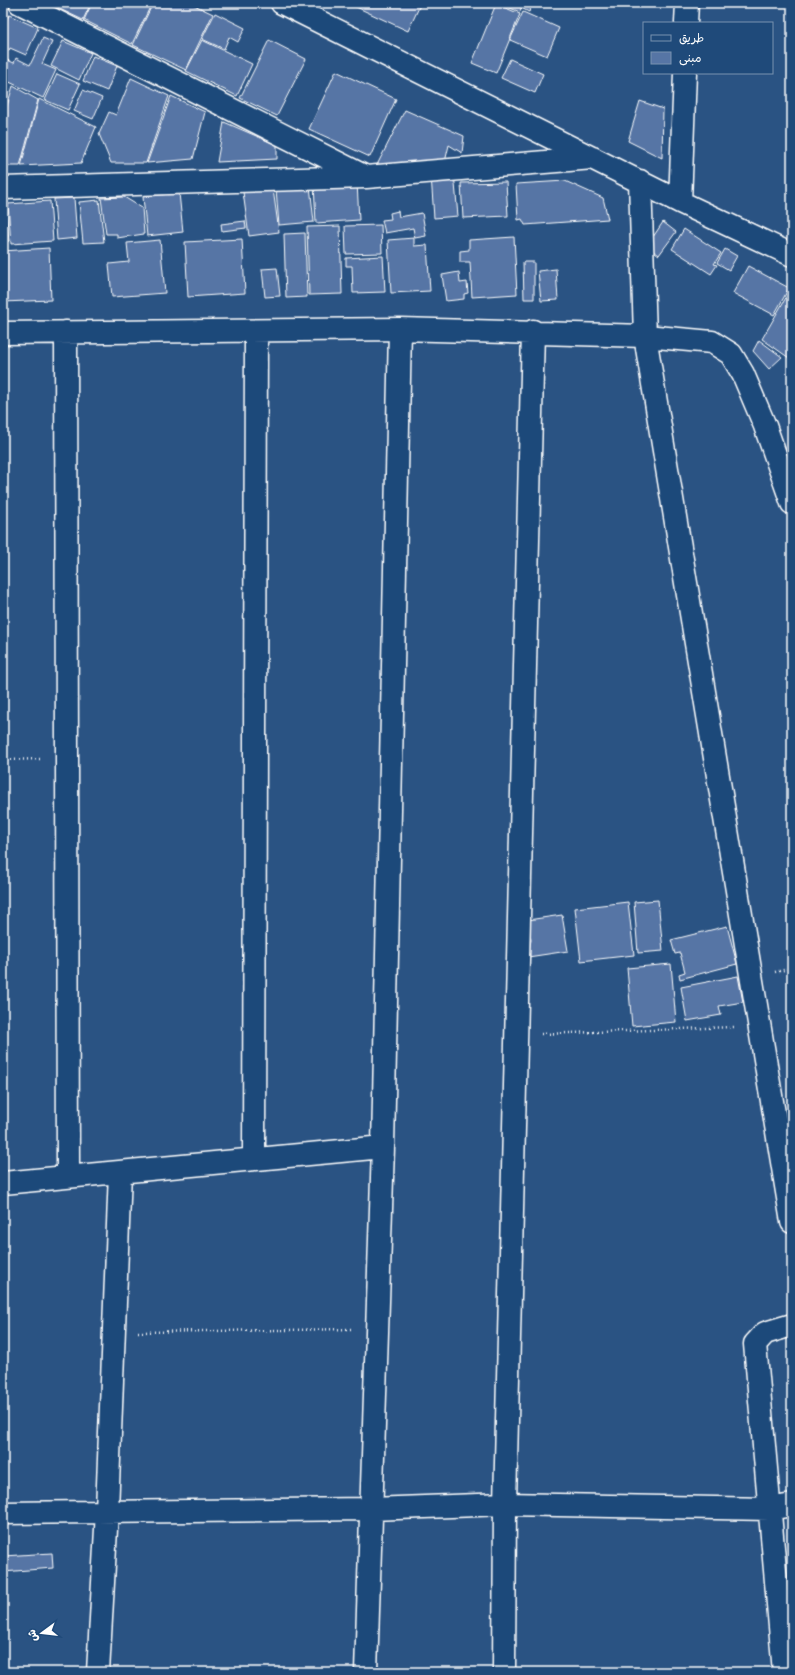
<svg xmlns="http://www.w3.org/2000/svg" width="795" height="1675" font-family="'Playpen Sans','Playpen Sans Arabic',sans-serif">
	<style>
		.building { fill: #5675a5; stroke: #fff }
		.lines { fill: none; stroke-linecap: round; stroke-linejoin: round }
		.minor-casing { stroke: #fff; stroke-width: 25 }
		.path { stroke: #fff; stroke-width: 2.5; stroke-dasharray: 1 3; stroke-linecap: butt }
		.minor { stroke: #1f4a7a; stroke-width: 22 }
	</style>
	<rect width="100%" height="100%" fill="#2a5383"/>
	<filter id="ink" filterUnits="userSpaceOnUse"><feTurbulence type="fractalNoise" baseFrequency=".025" numOctaves="2"/><feDisplacementMap in="SourceGraphic" scale="8" xChannelSelector="R" yChannelSelector="G"/><feConvolveMatrix kernelMatrix="1 2 1 2 8 2 1 2 1" color-interpolation-filters="sRGB"/></filter>
	<g filter="url(#ink)">
		<path class="building" d="M47 3H91L83 20Z
			M92 3H152L132 44 84 20Z
			M153 3H190L213 14 186 70 133 45Z
			M356 3H421L408 31 354 6Z
			M498 3H532L529 12 521 8 520 12Z
			M496 4 520 14 496 73 472 63Z
			M523 12 559 28 547 56 510 40Z
			M215 13 245 28 238 42 229 37 224 49 202 39Z
			M9 15 38 28 26 55 10 48 9 51 3 49V27Z
			M43 38 52 42 42 64 56 70 43 98 3 79V58L14 63 16 58 30 65Z
			M202 40 252 64 237 96 186 71Z
			M269 40 306 59 277 116 240 98Z
			M63 41 91 53 79 80 51 66Z
			M93 56 117 66 107 91 83 81Z
			M510 59 543 74 535 93 501 78Z
			M336 71 396 99 370 157 309 129Z
			M57 74 80 84 68 110 45 100Z
			M131 78 169 96 146 163H111L99 134 109 112 116 115Z
			M13 86 38 100 20 166H3V119Z
			M3 87 9 89 3 106Z
			M83 90 102 98 93 119 74 111Z
			M171 96 205 112 193 159 147 163Z
			M39 99 96 127 81 163 21 166Z
			M640 101 663 109 662 158 628 141Z
			M405 110 464 136 462 153 449 145 445 162 377 165Z
			M224 122 277 145V159L217 162Z
			M454 173 458 216 434 218 431 175Z
			M565 181 603 198 608 219 525 225 522 219 518 220 516 184Z
			M357 182 359 220 316 223 314 184Z
			M506 182 508 216 463 218 461 183Z
			M310 186 314 222 279 225 276 189Z
			M273 189 279 232 249 236 243 192Z
			M179 193 183 232 147 236 143 197Z
			M124 197 142 208 144 234 117 238V234H106L101 198Z
			M74 198 77 238 57 240 54 199Z
			M99 200 104 242 83 243 79 202Z
			M3 201H5L9 241 3 242Z
			M50 201 53 241 11 244 8 204Z
			M398 211 399 217 422 213 426 236 415 238 413 228 385 233 382 220 391 219 390 213Z
			M245 221 246 228 222 231 221 224Z
			M663 222 676 232 659 255 647 246Z
			M381 225 382 253 346 254 345 226Z
			M340 226 342 294 309 295 307 227Z
			M684 229 721 253 714 264 717 265 711 274 672 249Z
			M305 233 307 297 286 298 284 234Z
			M514 237 517 294 472 297 470 262H460V251L469 250V240Z
			M414 238V246L427 245 430 291 391 293 388 240Z
			M242 239 245 293 188 297 185 242Z
			M160 240 165 293 112 297 109 264 129 262 127 243Z
			M49 248 51 300 3 302V251Z
			M725 249 737 256 729 270 717 263Z
			M383 256 385 292 353 293 352 266H346V258Z
			M523 262H534V299H524Z
			M748 266 789 288 774 315 733 293Z
			M277 268 280 296 265 297 262 269Z
			M556 269 558 300 541 301 538 271Z
			M459 272 460 283 467 282 468 293 464 294V299L446 301 442 275Z
			M791 289 792 290V360L762 339Z
			M759 340 782 357 769 369 753 351Z
			M658 900 663 951 638 953 634 902Z
			M628 902 634 955 581 961 575 908Z
			M562 915 568 951 528 957 531 940 528 920Z
			M727 926 737 964 680 979 679 974 685 972 680 953 675 954 671 940Z
			M671 964 676 1022 632 1026 627 968Z
			M738 976 743 1002 719 1006 721 1015 687 1021 681 987Z
			M52 1553 53 1568 3 1572V1556Z"/>
		<g class="lines">
			<g class="minor-casing">
				<path id="minor" d="M20 3 364 176
					M282 3 680 202 792 255
					M686 23 687 3
					M3 188 366 177 593 158
					M680 202 685 73
					M66 332 68 1176
					M3 333 400 329 645 336 640 181
					M792 503 765 426 743 374 731 354 712 342 645 336 792 1222
					M254 1159 256 332
					M3 1183 383 1147
					M3 1513 371 1509 505 1504 769 1509 792 1505
					M98 1672 107 1511 120 1172
					M366 1672 383 1147 400 329
					M504 1672 505 1504 533 331
					M784 1672 755 1344 765 1333 792 1325"/>
			</g>
			<path class="path" d="M3 760 42 759
				M775 972 792 968
				M541 1034 734 1027
				M138 1332 353 1329"/>
			<use href="#minor" class="minor"/>
		</g>
	</g>
	<rect width="795" height="1675" fill="none" stroke="#1f4a7a" stroke-width="16"/>
	<rect x="8" y="8" width="779" height="1659" fill="none" stroke="#fff" stroke-width="1.5" filter="url(#ink)"/>
	<rect x="643" y="22" width="130" height="52" fill="#1f4a7a" stroke="#7992af"/>
	<rect x="651" y="35" width="20" height="6" fill="#1f4a7a" stroke="#7992af"/>
	<text x="679" y="42" font-size="12" fill="#ffffff">طريق</text>
	<rect x="651" y="52" width="20" height="12" fill="#5675a5" stroke="#7992af"/>
	<text x="679" y="62" font-size="12" fill="#ffffff">مبنى</text>
	<g transform="translate(42 1633) rotate(255)" stroke="#1f4a7a" stroke-width="3" paint-order="stroke">
	<path d="M0-3L7 15L0 10L-7 15Z" fill="#ffffff"/>
	<text y="-6" font-size="11" font-weight="bold" text-anchor="middle" fill="#ffffff">ش</text>
	</g>
</svg>
